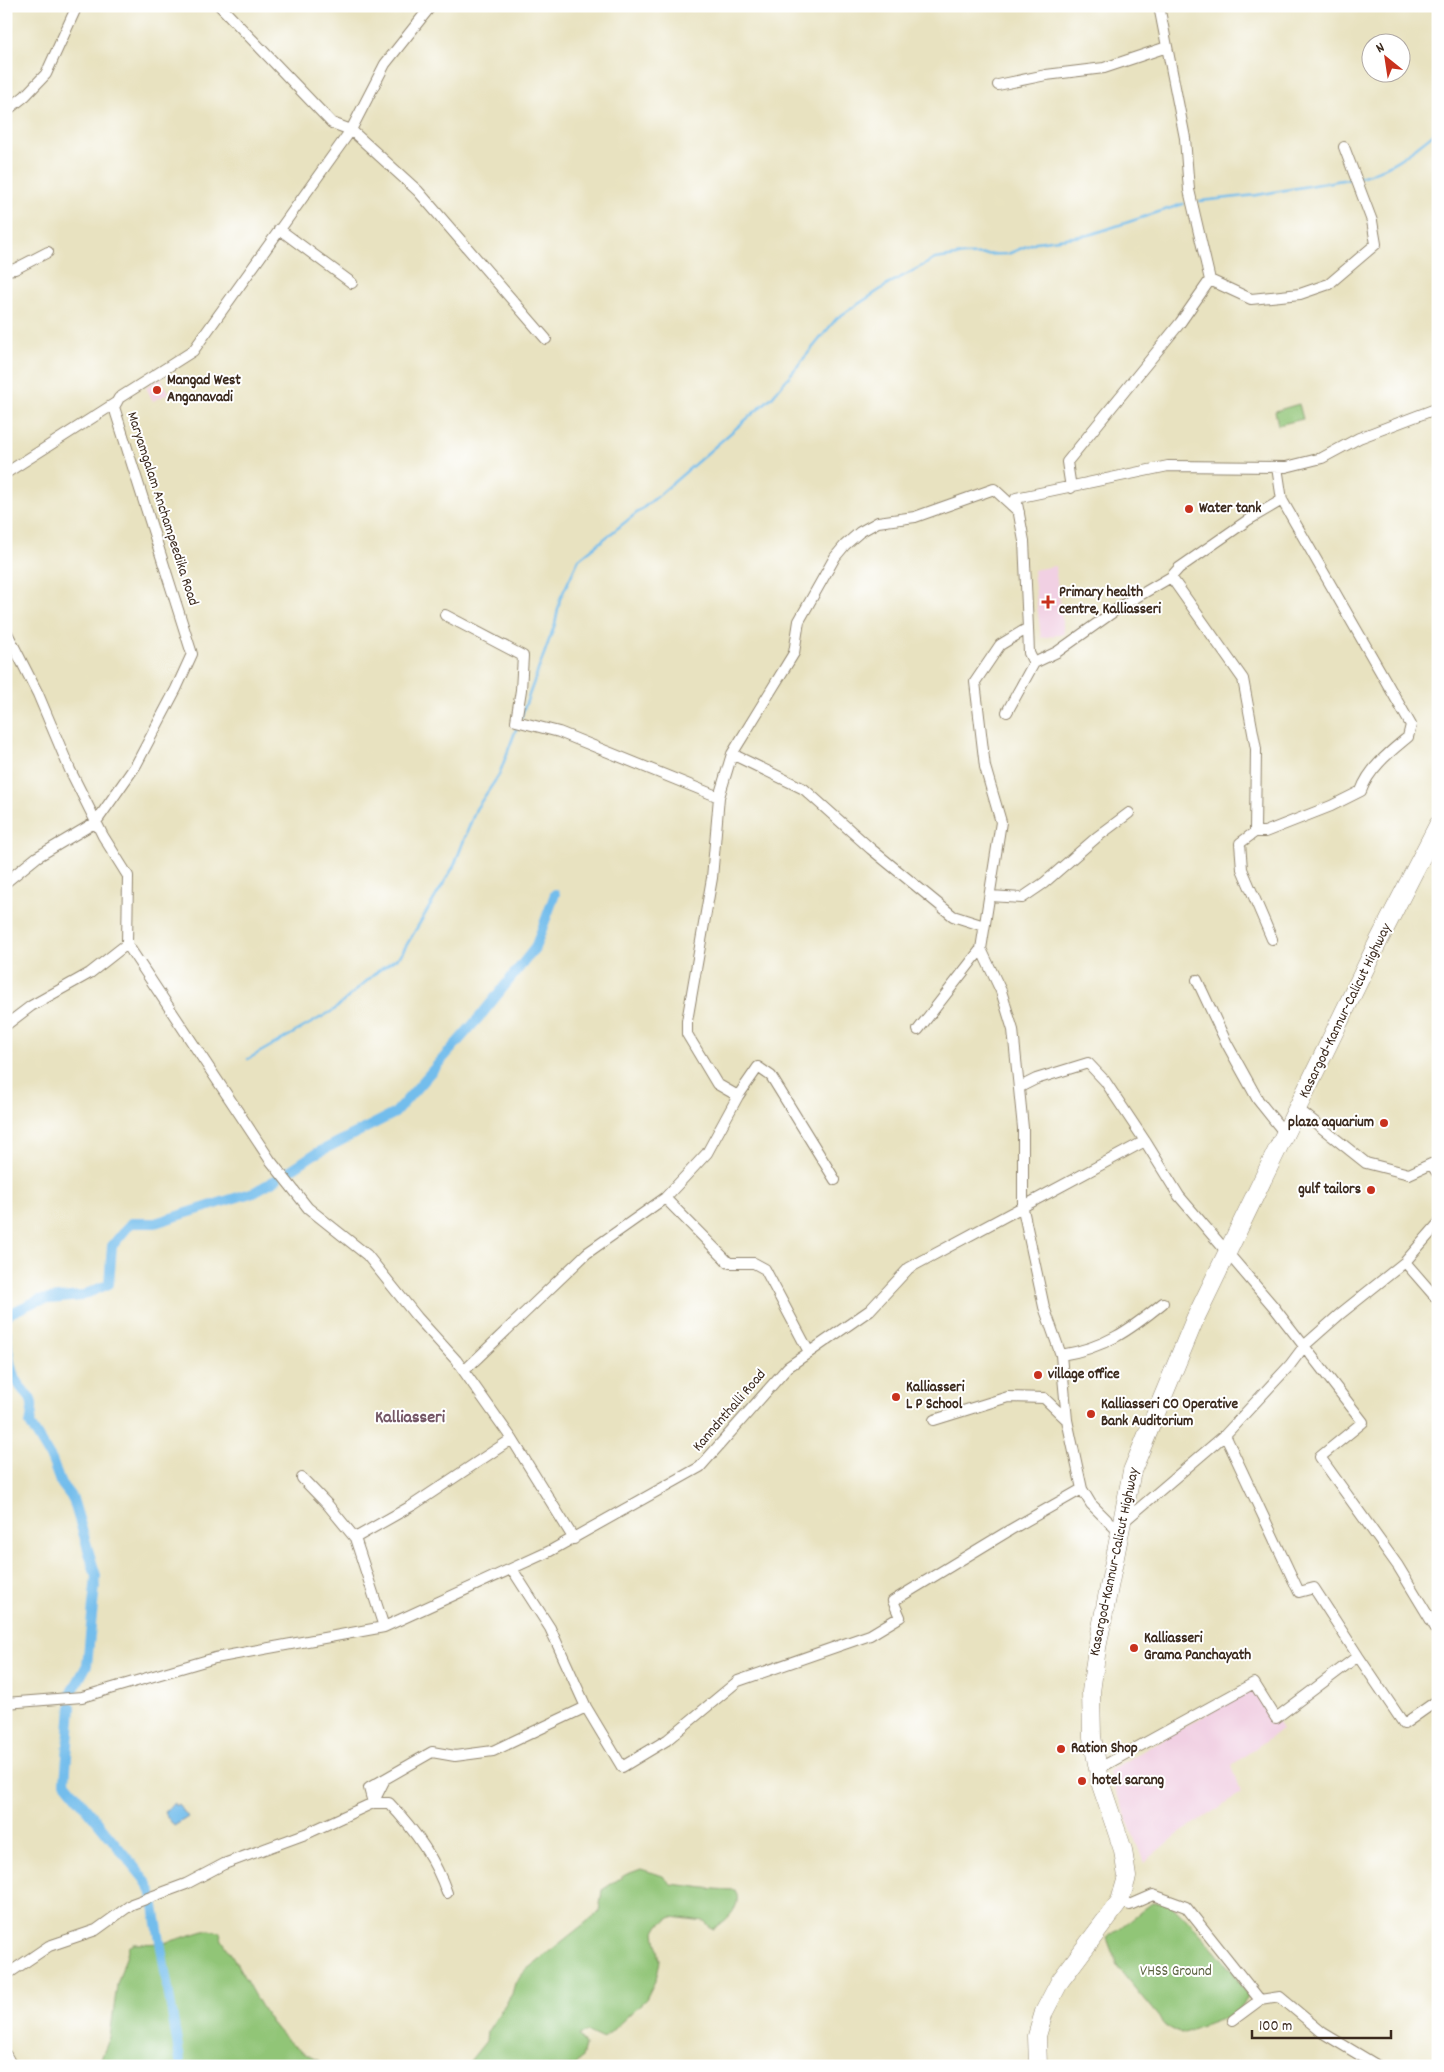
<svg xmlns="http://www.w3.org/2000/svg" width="1444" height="2072" font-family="Dekko,sans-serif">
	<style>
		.built { fill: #f1d0e3 }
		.green { fill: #91c577; stroke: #66784a }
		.water { fill: #73bdec; stroke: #577485 }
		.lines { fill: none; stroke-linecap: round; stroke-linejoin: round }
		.stream { stroke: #73bdec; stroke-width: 2.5 }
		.canal { stroke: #73bdec; stroke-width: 10 }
		.street-casing { stroke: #92866f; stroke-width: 12 }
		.highway-casing { stroke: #92866f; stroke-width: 19 }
		.street { stroke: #fff; stroke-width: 10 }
		.highway { stroke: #fff; stroke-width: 18 }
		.poi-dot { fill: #c8321e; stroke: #fff; stroke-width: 2 }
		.labels { text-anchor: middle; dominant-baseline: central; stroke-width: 4; stroke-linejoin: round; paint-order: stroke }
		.poi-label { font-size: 15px; font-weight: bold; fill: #3b2a1e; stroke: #fff; text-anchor: start }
		.street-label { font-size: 15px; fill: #3b2a1e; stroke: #fff }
		.park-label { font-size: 15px; fill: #59603d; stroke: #fff }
		.quarter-label { font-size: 18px; font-weight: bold; fill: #755866; stroke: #fff }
	</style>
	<rect width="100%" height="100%" fill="#fff"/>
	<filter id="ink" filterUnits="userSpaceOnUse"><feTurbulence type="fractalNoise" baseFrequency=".02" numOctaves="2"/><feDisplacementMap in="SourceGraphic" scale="10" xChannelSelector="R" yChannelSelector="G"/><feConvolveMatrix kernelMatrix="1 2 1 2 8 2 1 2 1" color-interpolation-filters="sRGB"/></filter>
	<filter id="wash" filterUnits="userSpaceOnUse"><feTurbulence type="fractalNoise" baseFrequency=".0096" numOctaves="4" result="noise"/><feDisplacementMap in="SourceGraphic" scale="20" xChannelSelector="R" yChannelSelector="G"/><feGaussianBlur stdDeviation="1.12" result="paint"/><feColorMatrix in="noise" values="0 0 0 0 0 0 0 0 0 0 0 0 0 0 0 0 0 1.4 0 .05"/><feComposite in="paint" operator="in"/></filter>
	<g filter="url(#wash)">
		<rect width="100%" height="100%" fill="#e8e2c0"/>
		<path class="built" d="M161 379 169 393 153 401 146 387Z
			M1055 566 1064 634 1041 638 1033 570Z
			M1254 1687 1282 1729 1232 1765 1241 1793 1176 1836 1144 1863 1108 1771Z"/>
		<path class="green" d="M1299 404 1303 419 1278 425 1275 411Z
			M641 1869 663 1876 671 1884C693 1886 713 1890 735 1890 744 1906 725 1922 713 1929L704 1921 672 1917 659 1925 655 1932 660 1961 656 1979 646 1999 603 2039 588 2032 579 2035 585 2046 582 2057 574 2066H466L486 2041 487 2032 512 1994 515 1983 526 1970 599 1912 602 1890 625 1875Z
			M1152 1903 1171 1904C1200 1932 1227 1961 1248 1996L1235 2014 1181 2034 1166 2026 1118 1968 1107 1938Z
			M207 1930 220 1932 222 1940C257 1991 267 2045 332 2066H98L110 2037 117 1985 129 1947 134 1944 165 1943Z"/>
		<path class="water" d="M174 1803 175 1806 178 1804 188 1817 174 1826 164 1812Z"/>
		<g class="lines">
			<path class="stream" d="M1359 177C1391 169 1413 150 1438 130
				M1200 201 1257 195 1354 178
				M521 717 555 624 560 599 579 559 658 496 772 397 837 318 892 282 935 259 963 255 1008 254 1036 242 1089 235 1183 204
				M248 1059 334 1010 378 971 400 956 454 866 476 809 499 775 518 724
				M154 1904 155 1919"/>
			<path class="canal" d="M289 1171 313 1155 395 1113 482 1014 535 948 555 894
				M6 1315 39 1300 81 1296 109 1284 112 1246 131 1223H155L254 1192 277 1179
				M6 1330C8 1346 8 1363 15 1378 26 1401 37 1390 30 1424L52 1460 60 1482 73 1499 96 1576 87 1665 71 1694
				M71 1707 65 1782 145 1880 152 1893
				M153 1900 181 2066"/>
		</g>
	</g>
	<g filter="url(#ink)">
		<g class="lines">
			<g class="street-casing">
				<path id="street" d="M220 6 332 123 351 130 418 191 546 339
					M998 85 1046 75 1104 68 1167 47
					M6 111 25 96 46 74 77 6
					M279 229 352 283
					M6 270 15 269 48 252
					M1210 280 1251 299 1300 294 1329 284 1376 244 1372 221 1344 147
					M6 473 117 402
					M1071 488 1067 462 1180 323 1210 280 1189 190 1185 138 1159 6
					M1171 577 1243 679 1256 749 1255 832
					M445 615 523 656 521 690 516 721 559 732 719 797
					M1028 628 1029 653 1034 663
					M6 631 38 694 70 770 103 836 128 876 127 944 270 1160 308 1208 367 1255 417 1317 456 1360 512 1439 413 1505 355 1538 384 1627 215 1658 82 1697 6 1703
					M1007 712 1034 663 1057 652 1123 605 1171 577 1179 568 1248 520 1282 500
					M732 754 804 789 871 849 953 916 984 926
					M6 882 37 857 96 822 136 765 176 689 192 654 114 407 119 398 193 351 351 130 385 64 431 6
					M990 896 1022 898 1044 883 1097 837 1129 813
					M1272 939 1242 869 1240 843 1255 832H1265L1331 806 1361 791C1369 768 1390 752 1408 737L1411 725 1282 500 1277 467
					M1197 980 1227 1044 1258 1100 1286 1135
					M6 1025 31 1006 90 973 127 944
					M918 1030 981 949
					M1020 1087 1036 1079 1088 1063 1105 1081 1145 1141
					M738 1096 717 1084 687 1034V1021L712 878 719 797 732 754 794 653 799 621 835 557 845 545 860 532 878 522 915 517 994 489 1019 512
					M1298 1109 1366 1163 1409 1174 1431 1164 1438 1174
					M665 1198 729 1263H754L765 1269 809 1352
					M1405 1262 1438 1224
					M1061 1355C1105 1348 1130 1330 1163 1303
					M464 1371 587 1253 665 1198 707 1153 738 1096 758 1067 771 1076 835 1180
					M934 1420 1008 1397 1044 1398 1067 1420
					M1225 1435 1299 1592 1314 1588 1358 1656
					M512 1439 574 1539
					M302 1478 328 1505 355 1538
					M1122 1523 1225 1435 1290 1365 1305 1345 1340 1314 1405 1262 1438 1300
					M1119 1532 1091 1504 1082 1489 1067 1420 1061 1355 1044 1307 1023 1209V1128L1013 1030 1001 991 981 949 1001 822 985 767 975 682 1000 645 1028 628 1024 541 1016 498 1168 466 1286 467 1322 458 1359 438 1438 408
					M512 1569 550 1628 586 1707
					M384 1627 550 1551 700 1467 788 1367 870 1310 909 1268 1145 1141 1179 1196 1273 1306 1363 1422 1320 1457 1398 1566 1438 1632
					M1098 1769 1254 1683 1276 1718 1358 1656 1404 1724 1438 1700
					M385 1779 373 1803H389C415 1830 435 1858 447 1893
					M1120 1901 1130 1905 1153 1895 1186 1907 1260 2000 1280 1997 1323 2033 1378 2066
					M6 1975 49 1946 96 1930 132 1904 186 1884 224 1864 308 1833 373 1803 369 1788 432 1752 455 1756 493 1751 586 1707 622 1767 667 1740 738 1681 870 1635 900 1617 893 1601 1010 1530 1082 1489
					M1233 2020 1260 2000
					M6 2055 12 2066"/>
			</g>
			<g class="highway-casing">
				<path id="highway" d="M1038 2066 1037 2036 1044 2012 1060 1981 1120 1901 1127 1877 1123 1850 1101 1785 1092 1737 1091 1692 1097 1648 1132 1471 1195 1319 1376 946 1438 825"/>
			</g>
			<use href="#street" class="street"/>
			<use href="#highway" class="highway"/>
		</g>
	</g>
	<g class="poi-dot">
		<circle cx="157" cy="390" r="5"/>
		<circle cx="1189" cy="509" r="5"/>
		<path d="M1045.5 594.5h5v5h5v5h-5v5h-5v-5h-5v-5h5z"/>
		<circle cx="1384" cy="1123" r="5"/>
		<circle cx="1371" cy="1190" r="5"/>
		<circle cx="1038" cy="1375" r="5"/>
		<circle cx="896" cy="1397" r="5"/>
		<circle cx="1091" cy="1414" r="5"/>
		<circle cx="1134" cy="1648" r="5"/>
		<circle cx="1061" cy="1749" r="5"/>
		<circle cx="1082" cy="1781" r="5"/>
	</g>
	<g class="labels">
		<g class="poi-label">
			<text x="167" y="381">Mangad West<tspan x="167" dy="17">Anganavadi</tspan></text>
			<text x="1199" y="509">Water tank</text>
			<text x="1059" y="593">Primary health<tspan x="1059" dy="17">centre, Kalliasseri</tspan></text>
			<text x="1374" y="1123" text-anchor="end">plaza aquarium</text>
			<text x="1361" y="1190" text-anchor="end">gulf tailors</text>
			<text x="1048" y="1375">village office</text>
			<text x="906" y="1388">Kalliasseri<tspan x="906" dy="17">L P School</tspan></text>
			<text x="1101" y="1405">Kalliasseri CO Operative<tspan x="1101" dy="17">Bank Auditorium</tspan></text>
			<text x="1144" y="1639">Kalliasseri<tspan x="1144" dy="17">Grama Panchayath</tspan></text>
			<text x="1071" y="1749">Ration Shop</text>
			<text x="1092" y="1781">hotel sarang</text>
		</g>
		<g class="street-label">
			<text transform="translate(162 509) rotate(72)">Maryamgalam Anchampeedika Road</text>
			<text transform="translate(1346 1011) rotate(-64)">Kasargod-Kannur-Calicut Highway</text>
			<text transform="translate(730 1411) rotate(-49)">Kanndnthalli Road</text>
			<text transform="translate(1115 1562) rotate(-78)">Kasargod-Kannur-Calicut Highway</text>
		</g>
		<g class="park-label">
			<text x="1176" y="1972">VHSS Ground</text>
		</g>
		<g class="quarter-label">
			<text x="410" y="1418">Kalliasseri</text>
		</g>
	</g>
	<rect width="1444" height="2072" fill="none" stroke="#fff" stroke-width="25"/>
	<g transform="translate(1386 58) rotate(330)"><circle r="24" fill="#ffffff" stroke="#b1aaa5"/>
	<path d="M0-4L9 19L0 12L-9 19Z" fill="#c8321e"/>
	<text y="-8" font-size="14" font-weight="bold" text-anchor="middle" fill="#3b2a1e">N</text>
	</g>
	<path d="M1252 2030v8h139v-8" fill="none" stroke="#3b2a1e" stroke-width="2.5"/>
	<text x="1259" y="2030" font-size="15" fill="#3b2a1e" stroke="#ffffff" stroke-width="4" paint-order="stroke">100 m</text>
</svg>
